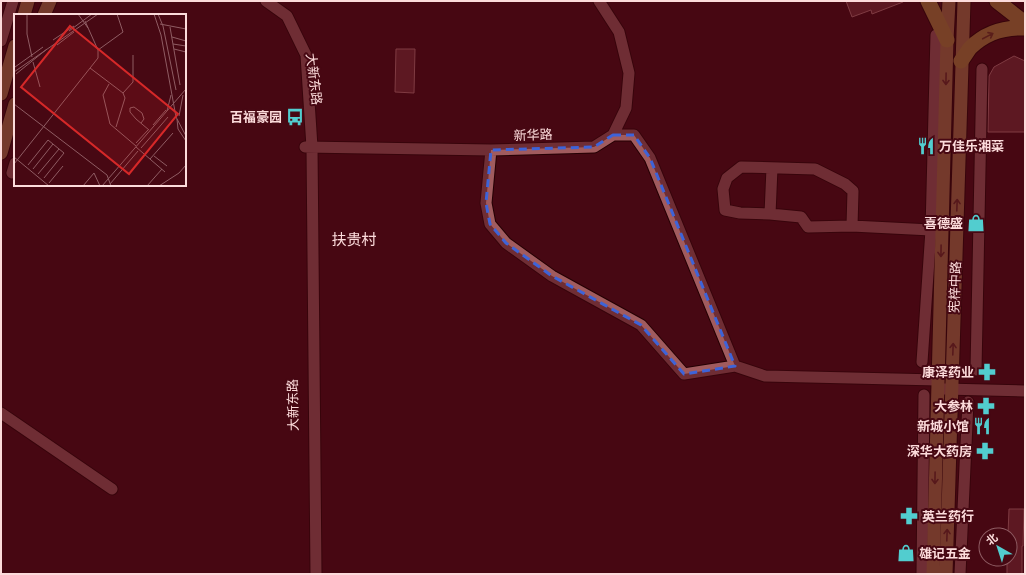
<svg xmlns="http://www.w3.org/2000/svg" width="1026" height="575" font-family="'DM Sans','Noto Sans SC',sans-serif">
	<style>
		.building { fill: #782e35; stroke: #c3797c }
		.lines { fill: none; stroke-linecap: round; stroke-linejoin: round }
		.minor-casing { stroke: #250003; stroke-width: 13 }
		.major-casing { stroke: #250003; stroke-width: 15 }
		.highway-casing { stroke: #250003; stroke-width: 17 }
		.minor { stroke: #a15b5e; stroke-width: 11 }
		.major { stroke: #ab754b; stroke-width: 13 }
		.highway { stroke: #b1863f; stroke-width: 15 }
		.oneway { stroke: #713a25 }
		.oneway2 { stroke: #6a2e27 }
		.marked { fill: none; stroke: #3e63d8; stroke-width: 3; stroke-dasharray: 8 5; stroke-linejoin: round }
		.labels { text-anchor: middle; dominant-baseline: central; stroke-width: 4; stroke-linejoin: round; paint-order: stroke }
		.street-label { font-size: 13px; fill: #fcdbdb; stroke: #470813 }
		.poi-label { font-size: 13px; font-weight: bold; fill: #fcdbdb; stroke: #470813; text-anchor: end }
		.quarter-label { font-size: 15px; fill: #fcdbdb; stroke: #470813 }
		.inset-road { fill: none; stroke: #8f5c63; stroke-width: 1 }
		.view { fill: #d62828; fill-opacity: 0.15; stroke: #d62828; stroke-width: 2 }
		.inset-edge { fill: none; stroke: #fcdbdb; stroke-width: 2 }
	</style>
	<rect width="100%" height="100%" fill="#470813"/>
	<path class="building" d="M846 1H903V2L872 14 871 10 852 17Z
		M396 49H415L414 93 395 92Z
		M1014 56 1025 61V132H988L989 76 994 67Z
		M1009 509H1024L1023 546H1022V574H1007V559H1010V535H1008Z"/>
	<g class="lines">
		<g class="minor-casing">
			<path id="minor" d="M266 1 287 16 306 55 312 147 316 574
				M1 41 13 1
				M613 135H634L650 158 735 366
				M305 147 491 150 594 147 613 135 626 108 629 73 619 32 599 1
				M491 150 486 203 490 224 506 243 552 276 641 325 684 374 735 366 765 376 938 380
				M12 173 15 163
				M770 214 772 168
				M852 226 853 191 845 184 815 169 741 167 727 178 723 189 725 210 740 213 770 214 801 217 808 227 852 226 931 230
				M922 362 931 230 936 35
				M976 370 982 69
				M944 389 1025 391
				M1 413 112 489
				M922 574 924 395
				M960 574 968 402"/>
		</g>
		<g class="major-casing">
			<path id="major" d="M24 15 28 1
				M44 15 50 1
				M1 94 15 46
				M1 153 15 104
				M933 574 947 40 949 1
				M946 574 964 1"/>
		</g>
		<g class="highway-casing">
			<path id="highway" d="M928 1 947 40
				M997 1 1025 23
				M961 61C964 57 967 52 970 48 985 33 1005 27 1025 28"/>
		</g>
		<use href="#minor" class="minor"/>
		<use href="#major" class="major"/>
		<use href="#highway" class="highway"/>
	</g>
	<defs><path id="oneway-shaft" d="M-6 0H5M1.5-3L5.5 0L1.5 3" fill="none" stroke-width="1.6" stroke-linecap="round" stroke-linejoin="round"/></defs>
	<use class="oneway" href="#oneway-shaft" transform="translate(988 36) rotate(-28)"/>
	<g class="oneway2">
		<use href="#oneway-shaft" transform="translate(946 79) rotate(91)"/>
		<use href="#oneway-shaft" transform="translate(957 205) rotate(-88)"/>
		<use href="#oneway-shaft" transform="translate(941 251) rotate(91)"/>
		<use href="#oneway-shaft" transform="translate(953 349) rotate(-88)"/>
		<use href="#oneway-shaft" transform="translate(935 478) rotate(91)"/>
		<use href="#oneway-shaft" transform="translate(947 535) rotate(-88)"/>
	</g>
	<path d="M0 0H1026V575H0ZM613 135H634L650 158 735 366 684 374 641 325 552 276 506 243 490 224 486 203 491 150 594 147Z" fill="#470813" fill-opacity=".55" fill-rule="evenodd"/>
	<path class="marked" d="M613 135H634L650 158 735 366 684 374 641 325 552 276 506 243 490 224 486 203 491 150 594 147Z"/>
	<defs>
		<g id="bus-bare" transform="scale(1.38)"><path d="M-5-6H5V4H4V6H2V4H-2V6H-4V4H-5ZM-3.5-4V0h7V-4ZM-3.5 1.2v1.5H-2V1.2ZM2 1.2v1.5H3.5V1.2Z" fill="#52cdcf" stroke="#470813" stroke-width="2.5" paint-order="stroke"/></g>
		<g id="restaurant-bare" transform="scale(1.38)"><path d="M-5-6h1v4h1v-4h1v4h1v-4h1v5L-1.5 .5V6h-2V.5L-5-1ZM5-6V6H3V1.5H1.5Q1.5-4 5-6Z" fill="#52cdcf" stroke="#470813" stroke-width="2.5" paint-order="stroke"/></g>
		<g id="shop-bare" transform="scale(1.38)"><path d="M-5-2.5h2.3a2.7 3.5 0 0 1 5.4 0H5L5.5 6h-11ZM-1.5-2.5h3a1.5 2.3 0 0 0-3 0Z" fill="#52cdcf" stroke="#470813" stroke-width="2.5" paint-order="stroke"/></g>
		<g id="pharmacy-bare" transform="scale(1.38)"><path d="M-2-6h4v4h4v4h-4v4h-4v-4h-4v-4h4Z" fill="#52cdcf" stroke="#470813" stroke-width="2.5" paint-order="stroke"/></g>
	</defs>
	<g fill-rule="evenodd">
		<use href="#bus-bare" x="295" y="117"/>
		<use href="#restaurant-bare" x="926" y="146"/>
		<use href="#shop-bare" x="976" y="223"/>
		<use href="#pharmacy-bare" x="987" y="372"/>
		<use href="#pharmacy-bare" x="986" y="406"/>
		<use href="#restaurant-bare" x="982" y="426"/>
		<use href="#pharmacy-bare" x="985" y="451"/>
		<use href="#pharmacy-bare" x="909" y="516"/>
		<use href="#shop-bare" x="906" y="553"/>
	</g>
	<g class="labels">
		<g class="street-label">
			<text transform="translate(314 79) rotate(83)">大新东路</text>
			<text transform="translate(533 135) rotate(-2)">新华路</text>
			<text transform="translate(955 287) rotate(-88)">宪梓中路</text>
			<text transform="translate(293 405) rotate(-91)">大新东路</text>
		</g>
		<g class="poi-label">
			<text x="282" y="117">百福豪园</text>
			<text x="939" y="146" text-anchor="start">万佳乐湘菜</text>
			<text x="963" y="223">喜德盛</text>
			<text x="974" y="372">康泽药业</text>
			<text x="973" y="406">大参林</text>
			<text x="969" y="426">新城小馆</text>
			<text x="972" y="451">深华大药房</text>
			<text x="922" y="516" text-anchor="start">英兰药行</text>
			<text x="919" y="553" text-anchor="start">雄记五金</text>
		</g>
		<g class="quarter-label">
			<text x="354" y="240">扶贵村</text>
		</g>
	</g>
	<g transform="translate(14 14)">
		<rect width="172" height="172" fill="#470813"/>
		<path class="inset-road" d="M13 0V20L18 43M64 0 74 14M140 0 147 21 162 103 172 122M144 0 149 12 162 76M146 10 172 15M156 13 166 71M55 17 78 0M158 23 172 27M39 26 60 12M159 30 172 32M43 31 60 18M160 35 172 38M84 36 109 18 103 0M19 48 26 73M1 53 29 33M76 54 109 79 119 68V41M0 58 84 0M2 60 33 35M95 70 89 81 96 110 122 132M0 90 93 161 97 172M153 97 157 81M165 102 169 81M163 105 164 115 172 127M127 109 130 105 128 99 120 93 116 94V98L122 105 135 116M139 111 152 96M102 113 111 84 109 79M122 129 134 116M122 133 151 158M127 134 154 103M140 142 153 152M0 143 35 172M136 145 159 119M0 150 84 44V36L71 7M14 151 34 126 50 139 30 164M19 155 39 130M24 160 45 135M35 169 49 152M96 170 124 137M69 172 80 159 86 172M88 172 172 75M133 172 148 155M145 172 165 159 172 151"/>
		<path class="view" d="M56 12 164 100 115 160 7 73Z"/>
		<rect width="172" height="172" class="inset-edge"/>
	</g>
	<rect width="1026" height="575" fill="none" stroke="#fcdbdb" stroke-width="4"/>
	<g transform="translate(998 547) rotate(321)"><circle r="19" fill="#470813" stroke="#8f5c63"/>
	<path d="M0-3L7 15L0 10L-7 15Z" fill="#52cdcf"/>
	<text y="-6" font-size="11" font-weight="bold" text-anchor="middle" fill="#fcdbdb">北</text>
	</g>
</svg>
